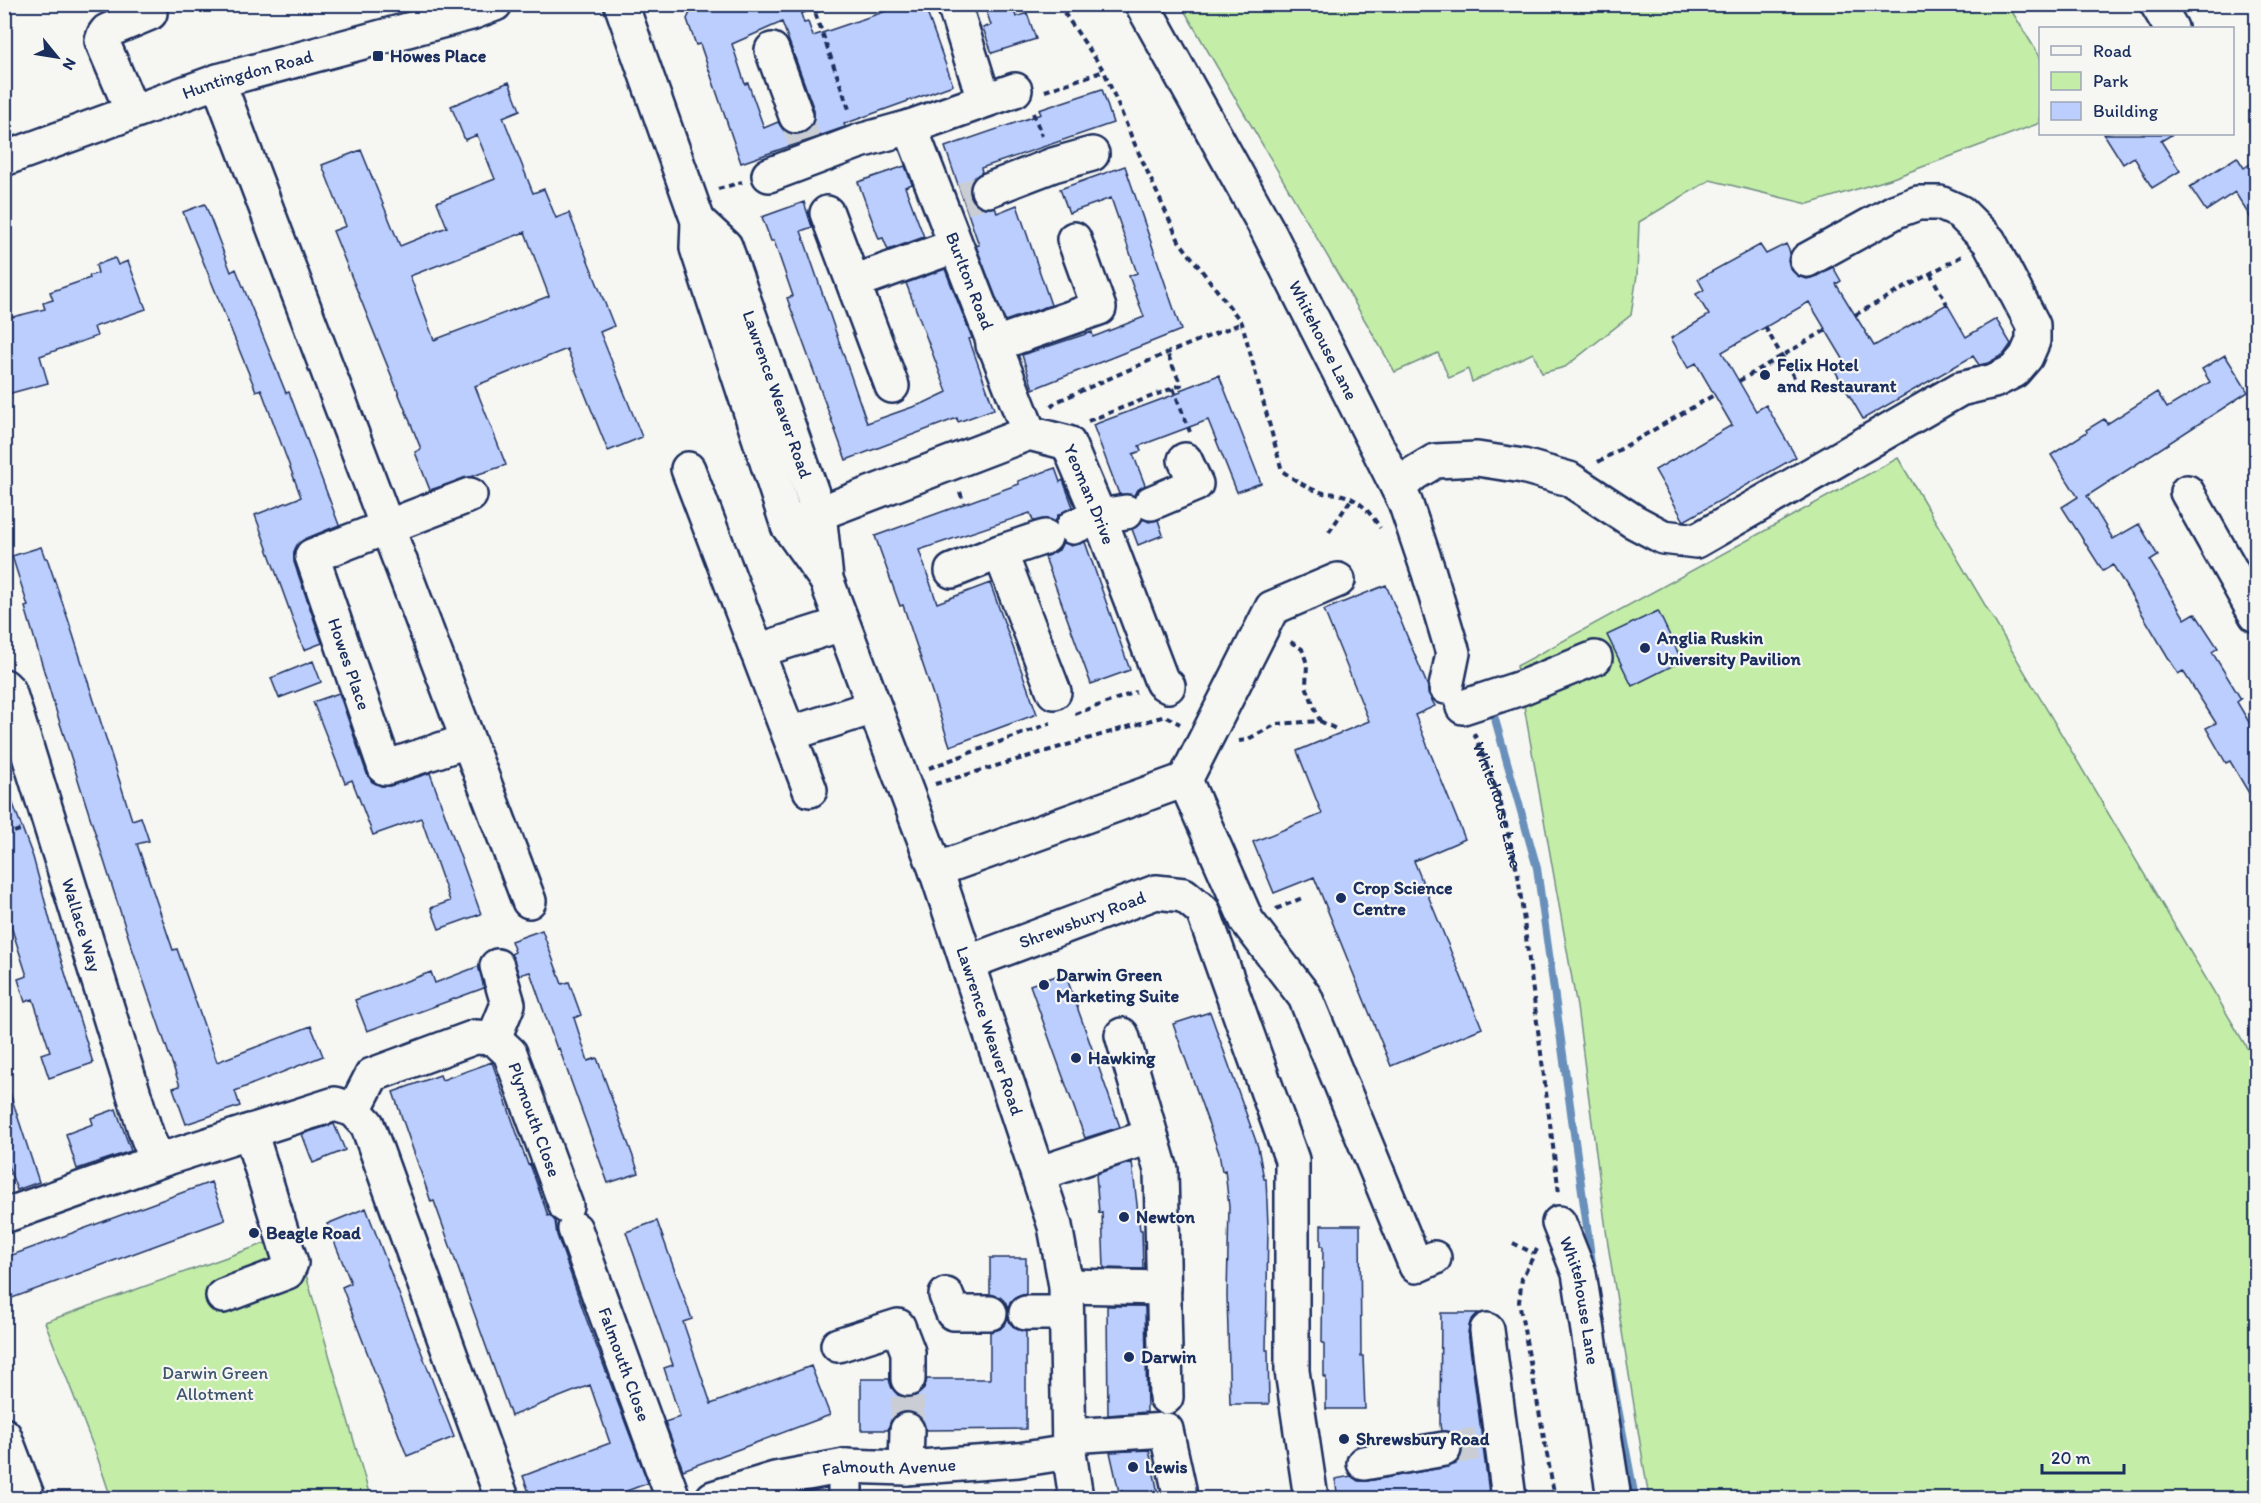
<svg xmlns="http://www.w3.org/2000/svg" width="2261" height="1503" font-family="Itim,sans-serif">
	<style>
		.green { fill: #c4eda8; stroke: #708e83; stroke-width: 1.5 }
		.lines { fill: none; stroke-linecap: round; stroke-linejoin: round }
		.stream { stroke: #6790bb; stroke-width: 8 }
		.building { fill: #bbcefd; stroke: #1b2f5e; stroke-width: 1.5; fill-rule: evenodd }
		.minor-tunnel { stroke: #caced4; stroke-width: 33; stroke-dasharray: 33 16; stroke-linecap: butt }
		.minor-casing { stroke: #1b2f5e; stroke-width: 38 }
		.major-casing { stroke: #1b2f5e; stroke-width: 38 }
		.path { stroke: #1b2f5e; stroke-width: 4; stroke-dasharray: 6 4.5; stroke-linecap: butt }
		.minor { stroke: #f6f6f2; stroke-width: 33 }
		.major { stroke: #f6f6f2; stroke-width: 33 }
		.poi-dot { fill: #1b2f5e; stroke: #f6f6f2; stroke-width: 2 }
		.labels { text-anchor: middle; dominant-baseline: central; stroke-width: 4.5; stroke-linejoin: round; paint-order: stroke }
		.poi-label { font-size: 18px; font-weight: bold; fill: #1b2f5e; stroke: #f6f6f2; text-anchor: start }
		.street-label { font-size: 18px; fill: #1b2f5e; stroke: #f6f6f2 }
		.park-label { font-size: 18px; fill: #3d556d; stroke: #f6f6f2 }
	</style>
	<rect width="100%" height="100%" fill="#f6f6f2"/>
	<filter id="ink" filterUnits="userSpaceOnUse"><feTurbulence type="fractalNoise" baseFrequency=".0167" numOctaves="2"/><feDisplacementMap in="SourceGraphic" scale="12" xChannelSelector="R" yChannelSelector="G"/><feConvolveMatrix kernelMatrix="1 2 1 2 8 2 1 2 1" color-interpolation-filters="sRGB"/></filter>
	<g filter="url(#ink)">
		<path class="green" d="M1181 5H2008L2040 57V123L1890 179 1808 204 1710 180 1639 222 1637 275 1631 315 1565 367 1542 373 1533 353 1472 382 1468 369 1449 378 1438 353 1395 372Z
			M1898 458 2256 1063V1498H1649L1608 1245 1577 1007 1517 666Z
			M294 1233 369 1493 354 1498H111L97 1456 45 1322Z"/>
		<g class="lines">
			<path class="stream" d="M1491 705 1537 868 1593 1270
				M1610 1366 1635 1498"/>
		</g>
		<path class="building" d="M694 4H823L801 14 804 23 808 22 813 36 907 4H924L953 85 844 124 845 127 741 163 700 44 696 45 687 19ZM782 22 814 110V120L811 128 802 134H793L784 131 778 122 764 128 748 83 745 84 732 44Z
			M984 4H1012L1016 17 1027 13 1036 39 992 53 983 28 991 25Z
			M509 82 520 110 503 117 533 193 544 189 556 218 569 213 614 326 600 332 642 437 608 451 567 349 475 386 506 465 430 490 415 452 421 449 333 231 346 226 322 165 361 150 400 246 447 227 437 202 495 179 477 135 465 140 451 106ZM525 232 549 296 434 340 410 276Z
			M1102 89 1113 123 981 168 982 172 974 178 970 187 971 197 977 205 985 208 995 207 997 213 1017 205 1051 305 1005 321 976 246 979 245 945 147 1041 114 1039 110Z
			M2104 134H2173L2161 141 2180 171 2152 188 2134 157 2123 164Z
			M2237 157 2244 168 2256 160V227L2235 192 2206 211 2190 187Z
			M905 166 912 184 905 187 924 237 888 250 883 238 879 239 858 182Z
			M1125 166 1181 330 1033 389 1022 355 1092 332 1093 337 1144 317 1129 276 1137 273 1111 198 1069 213 1060 189Z
			M804 202 812 227 801 231 867 423 924 403 947 392 906 283 945 269 972 338 969 339 994 409 958 422 957 418 846 460 787 298 793 296 774 241H771L762 217Z
			M205 204 231 272 236 269 286 393 289 392 339 525 305 539 297 545 294 552V562L322 643 304 650 255 515 301 497 261 389 256 391 183 212Z
			M1786 244 1790 252 1788 260 1790 268 1798 276 1807 279 1815 277 1833 267 1841 281 1836 284 1874 346 1947 304 1966 337 1996 319 2011 344 2004 354 1988 363 1979 365 1973 356 1863 419 1834 369 1845 362 1809 302 1722 352 1756 411 1766 405 1796 457 1684 521 1655 470 1732 425 1696 363 1688 368 1671 338 1709 315 1696 294 1704 290 1698 279 1760 245 1766 254Z
			M115 258 118 265 128 261 146 309 94 327 97 336 40 356 48 383 4 395V319L45 309 43 303 53 300 50 292 90 278 89 276 98 273 96 265Z
			M2225 355 2248 392 2087 496 2113 539 2139 524 2158 556 2150 561 2185 619 2195 613 2218 648 2212 652 2241 699 2237 702 2256 734V805L2230 761 2226 763 2206 728 2216 723 2183 671 2178 674 2113 565 2103 571 2062 507 2078 497 2051 455 2087 432 2086 430 2104 419 2107 424 2157 392 2167 408 2210 382 2202 369Z
			M1219 375 1261 483 1237 492 1208 420 1139 446 1141 451 1133 454 1145 485 1136 491 1134 496 1119 494 1093 425 1181 392 1180 390Z
			M1055 468 1060 482 1063 480 1073 507 1058 515 1055 522 1048 519 1033 521 1030 513 919 550 937 603 990 583 1037 714 950 746 903 605 900 606 875 536 1019 484 1018 481Z
			M1143 519 1149 522 1158 520 1163 535 1138 545 1132 529 1138 526Z
			M1063 542 1071 546 1085 542 1130 670 1091 684 1045 557 1059 550Z
			M41 547 45 558H47L68 619 132 820 141 817 149 841 137 844 173 950 177 949 217 1062 311 1026 323 1056 235 1091 240 1106 186 1124 173 1088 180 1086 129 939 53 701 25 607 28 606 12 556Z
			M1386 585 1428 687V693L1435 706 1415 715 1465 839 1414 861 1482 1028 1391 1066 1314 877 1274 893 1253 842 1322 814 1297 751 1369 721 1324 610Z
			M1658 611 1682 661 1632 686 1607 635Z
			M313 661 321 682 279 698 271 678Z
			M339 693 367 774 372 782 381 786H390L430 773 481 914 439 929 431 908 450 901 421 818 373 835 352 780 345 783 313 702Z
			M4 788H7L33 857 58 950 93 1063 49 1078 41 1054 50 1051 33 999 25 1002 18 979 27 976 10 923 4 925Z
			M542 930 562 984 569 982 581 1015 574 1018 588 1061 597 1058 639 1173 608 1183 559 1048 557 1049 530 972 519 975 511 954 515 952 511 941Z
			M479 966 484 988 367 1031 355 1000 431 972 435 983Z
			M1065 973 1120 1127 1085 1138 1030 985Z
			M1210 1012 1258 1147 1264 1179H1266L1268 1226 1266 1350H1268L1269 1404H1230L1227 1295 1229 1207 1225 1170 1222 1171 1219 1153 1173 1024Z
			M492 1062 528 1165 530 1164 548 1216 550 1215 555 1221 557 1235 586 1318 648 1483 608 1498H531L523 1476 610 1443 590 1385 511 1416 434 1201 431 1202 427 1190 393 1092 440 1075 442 1080Z
			M9 1090 39 1182 17 1190 4 1155V1091Z
			M116 1109 131 1151 77 1169 66 1134 93 1124 91 1118Z
			M334 1124 345 1150 313 1163 302 1134Z
			M1132 1162 1140 1230H1142L1143 1269 1104 1268 1102 1212 1099 1213 1096 1174Z
			M211 1182 225 1220 4 1301V1258Z
			M366 1208 454 1437 407 1456 342 1287 351 1283 327 1224Z
			M657 1221 692 1319 683 1322 711 1404 811 1366 830 1415 683 1470 665 1422 680 1417 664 1368 673 1365 626 1232Z
			M1321 1225H1360L1361 1356H1363L1365 1409H1326V1377H1324V1343H1322L1323 1246H1321Z
			M990 1258H1026V1294L1016 1297 1010 1303 1008 1310 1006 1303 1000 1297 990 1294Z
			M1107 1306H1144L1145 1308 1147 1412 1108 1415Z
			M1441 1313H1478L1470 1322 1468 1332 1489 1493 1457 1498H1338L1335 1479 1351 1476 1358 1481H1367L1447 1467 1456 1464 1461 1456 1462 1446 1459 1437 1451 1432 1441 1431 1440 1424Z
			M1008 1316 1010 1323 1016 1329 1026 1332V1429L926 1430 923 1421 917 1414 907 1411 899 1413 891 1420 888 1430H861V1379H889L892 1388 898 1395 909 1398 917 1395 924 1389 927 1379H990V1332L1000 1329 1006 1323Z
			M1149 1450 1159 1498H1124L1122 1491 1119 1492 1110 1452Z"/>
		<g class="lines">
			<path class="minor-tunnel" d="M796 116 804 141
				M963 199 988 190
				M907 1430 908 1379
				M1444 1449 1487 1442"/>
			<g class="minor-casing">
				<g id="minor">
					<path d="M621 4 698 221 697 248 788 526 825 578"/>
					<path d="M954 4 984 100"/>
					<path id="s2" d="M1142 4 1267 229 1405 502 1429 573 1453 653 1446 687"/>
					<path d="M2157 4 2171 28"/>
					<path d="M772 50 796 116"/>
					<path d="M218 81 529 901"/>
					<path d="M132 111 102 41 104 35 107 31 150 13"/>
					<path id="s3" d="M910 127 1029 433"/>
					<path d="M769 175 860 141 910 127 1015 90"/>
					<path d="M988 190 1053 165 1092 154"/>
					<path d="M827 213 892 386"/>
					<path id="s4" d="M698 221 725 246 819 513 826 579 936 870 1055 1226 1066 1286 1069 1452 1076 1498"/>
					<path d="M854 282 955 246"/>
					<path d="M993 345 1099 308 1074 239"/>
					<path d="M688 469 810 790"/>
					<path d="M1398 488 1415 473 1435 461 1477 459 1523 466 1569 479 1633 521 1663 537 1696 541 1960 389 1994 381 2014 371 2026 357 2033 341V325L1989 241 1960 212 1940 203H1918L1896 211 1807 260"/>
					<path d="M2187 492 2256 615"/>
					<path d="M1151 503 1196 484 1185 460"/>
					<path id="s5" d="M799 521 1029 433 1068 443 1099 516 1162 682 1168 686"/>
					<path d="M1073 527 1099 516 1126 512"/>
					<path d="M1045 537 1000 552 1054 692"/>
					<path d="M952 571 1000 552"/>
					<path d="M757 651 842 624"/>
					<path id="s6" d="M4 686 9 691 145 1130C150 1144 152 1154 167 1158"/>
					<path d="M1463 707 1521 688 1595 658"/>
					<path d="M789 734 874 707"/>
					<path d="M467 741 385 768 312 556 470 495"/>
					<path d="M1185 780 1272 608 1338 580"/>
					<path d="M936 870 1185 780 1247 921 1305 997 1416 1266 1434 1258"/>
					<path id="s7" d="M967 963 1156 892 1184 895 1203 911 1292 1160V1371L1311 1498"/>
					<path d="M1122 1035 1161 1170 1166 1397"/>
					<path d="M494 1038 508 1004 497 966"/>
					<path id="s8" d="M354 1110 372 1075 475 1037 494 1038 510 1053 566 1206"/>
					<path d="M1038 1174 1151 1136"/>
					<path d="M4 1216 167 1158 335 1104 354 1110 367 1124 502 1498"/>
					<path id="s9" d="M1559 1223 1579 1273 1614 1498"/>
					<path id="s10" d="M575 1229 673 1498"/>
					<path d="M1066 1286 1164 1288"/>
					<path d="M946 1295 953 1313H990"/>
					<path d="M223 1296 287 1272 291 1263 250 1131"/>
					<path d="M1026 1313H1066"/>
					<path d="M1487 1330 1509 1498"/>
					<path d="M838 1345 898 1326 908 1352V1379"/>
					<path d="M4 1435 28 1498"/>
					<path d="M1069 1436 1166 1430 1179 1489"/>
					<path d="M1364 1463 1444 1449"/>
					<path d="M906 1468 907 1430"/>
					<path id="s11" d="M713 1498 775 1479 845 1466 906 1468 1018 1460 1069 1452"/>
					<path d="M845 1498V1466"/>
				</g>
			</g>
			<g class="major-casing">
				<g id="major">
					<path id="s12" d="M4 159 218 81 471 13 495 4"/>
				</g>
			</g>
			<g class="path">
				<path d="M812 4 850 112"/>
				<path d="M1058 4 1104 71 1132 138 1179 241 1242 323 1282 471C1295 480 1308 489 1324 493 1328 494 1333 493 1338 494 1358 497 1370 512 1380 528"/>
				<path d="M814 12 837 4"/>
				<path d="M1045 91 1104 71"/>
				<path d="M1033 113 1042 136"/>
				<path d="M718 189 742 182"/>
				<path d="M1930 273 1947 304"/>
				<path d="M1855 315 1962 256"/>
				<path d="M1765 327 1798 384"/>
				<path d="M1739 381 1826 330"/>
				<path d="M1173 388 1190 432"/>
				<path d="M1051 407 1056 402 1167 353 1242 323"/>
				<path d="M1088 421 1181 385 1167 353"/>
				<path d="M1598 462 1714 395"/>
				<path d="M960 492 964 503"/>
				<path d="M1329 532 1352 498"/>
				<path d="M1075 714 1136 692"/>
				<path d="M1320 721 1338 730"/>
				<path id="s1" d="M1474 733 1499 796 1518 875 1559 1193"/>
				<path d="M1239 741 1246 740 1277 724 1320 721 1306 686 1307 664 1302 649 1289 641"/>
				<path d="M929 768 1051 723"/>
				<path d="M935 784 1165 716 1180 724"/>
				<path d="M4 835 20 830"/>
				<path d="M1276 909 1302 898"/>
				<path d="M1513 1243 1533 1253"/>
				<path d="M1537 1249 1522 1278 1519 1302 1555 1498"/>
			</g>
			<use href="#minor" class="minor"/>
			<use href="#major" class="major"/>
		</g>
	</g>
	<g class="poi-dot">
		<rect x="372" y="50" width="12" height="12" rx="3"/>
		<circle cx="1765" cy="375" r="6"/>
		<circle cx="1645" cy="648" r="6"/>
		<circle cx="1341" cy="898" r="6"/>
		<circle cx="1044" cy="985" r="6"/>
		<circle cx="1076" cy="1058" r="6"/>
		<circle cx="1124" cy="1217" r="6"/>
		<circle cx="254" cy="1233" r="6"/>
		<circle cx="1129" cy="1357" r="6"/>
		<circle cx="1344" cy="1439" r="6"/>
		<circle cx="1133" cy="1467" r="6"/>
	</g>
	<g class="labels">
		<g class="poi-label">
			<text x="390" y="56">Howes Place</text>
			<text x="1777" y="365">Felix Hotel<tspan x="1777" dy="21">and Restaurant</tspan></text>
			<text x="1657" y="638">Anglia Ruskin<tspan x="1657" dy="21">University Pavilion</tspan></text>
			<text x="1353" y="888">Crop Science<tspan x="1353" dy="21">Centre</tspan></text>
			<text x="1056" y="975">Darwin Green<tspan x="1056" dy="21">Marketing Suite</tspan></text>
			<text x="1088" y="1058">Hawking</text>
			<text x="1136" y="1217">Newton</text>
			<text x="266" y="1233">Beagle Road</text>
			<text x="1141" y="1357">Darwin</text>
			<text x="1356" y="1439">Shrewsbury Road</text>
			<text x="1145" y="1467">Lewis</text>
		</g>
		<g class="street-label">
			<text stroke="none"><textPath href="#s12" startOffset="258">Huntingdon Road</textPath></text>
			<text stroke="none"><textPath href="#s3" startOffset="165">Burlton Road</textPath></text>
			<text stroke="none"><textPath href="#s2" startOffset="382">Whitehouse Lane</textPath></text>
			<text stroke="none"><textPath href="#s4" startOffset="194">Lawrence Weaver Road</textPath></text>
			<text stroke="none"><textPath href="#s5" startOffset="342">Yeoman Drive</textPath></text>
			<text transform="translate(349 664) rotate(71)">Howes Place</text>
			<text stroke="none"><textPath href="#s1" startOffset="76">Whitehouse Lane</textPath></text>
			<text stroke="none"><textPath href="#s7" startOffset="123">Shrewsbury Road</textPath></text>
			<text stroke="none"><textPath href="#s6" startOffset="252">Wallace Way</textPath></text>
			<text stroke="none"><textPath href="#s4" startOffset="867">Lawrence Weaver Road</textPath></text>
			<text stroke="none"><textPath href="#s8" startOffset="261">Plymouth Close</textPath></text>
			<text stroke="none"><textPath href="#s9" startOffset="81">Whitehouse Lane</textPath></text>
			<text stroke="none"><textPath href="#s10" startOffset="144">Falmouth Close</textPath></text>
			<text stroke="none"><textPath href="#s11" startOffset="180">Falmouth Avenue</textPath></text>
		</g>
		<g class="park-label">
			<text x="215" y="1373">Darwin Green<tspan x="215" dy="21">Allotment</tspan></text>
		</g>
	</g>
	<rect width="2261" height="1503" fill="none" stroke="#f6f6f2" stroke-width="24"/>
	<rect x="12" y="12" width="2237" height="1479" fill="none" stroke="#1b2f5e" stroke-width="2" filter="url(#ink)"/>
	<rect x="2039" y="27" width="195" height="108" fill="#f6f6f2" stroke="#9ea6b7" stroke-width="1.5"/>
	<rect x="2051" y="46" width="30" height="9" fill="#f6f6f2" stroke="#9ea6b7" stroke-width="1.5"/>
	<text x="2093" y="57" font-size="18" fill="#1b2f5e">Road</text>
	<rect x="2051" y="72" width="30" height="18" fill="#c4eda8" stroke="#9ea6b7" stroke-width="1.5"/>
	<text x="2093" y="87" font-size="18" fill="#1b2f5e">Park</text>
	<rect x="2051" y="102" width="30" height="18" fill="#bbcefd" stroke="#9ea6b7" stroke-width="1.5"/>
	<text x="2093" y="117" font-size="18" fill="#1b2f5e">Building</text>
	<g transform="translate(57 57) rotate(120)" stroke="#f6f6f2" stroke-width="4.5" paint-order="stroke">
	<path d="M0-4.5L10 22L0 15L-10 22Z" fill="#1b2f5e"/>
	<text y="-9" font-size="16" font-weight="bold" text-anchor="middle" fill="#1b2f5e">N</text>
	</g>
	<path d="M2042 1464v9h82v-9" fill="none" stroke="#1b2f5e" stroke-width="3"/>
	<text x="2051" y="1464" font-size="18" fill="#1b2f5e" stroke="#f6f6f2" stroke-width="4.5" paint-order="stroke">20 m</text>
</svg>
